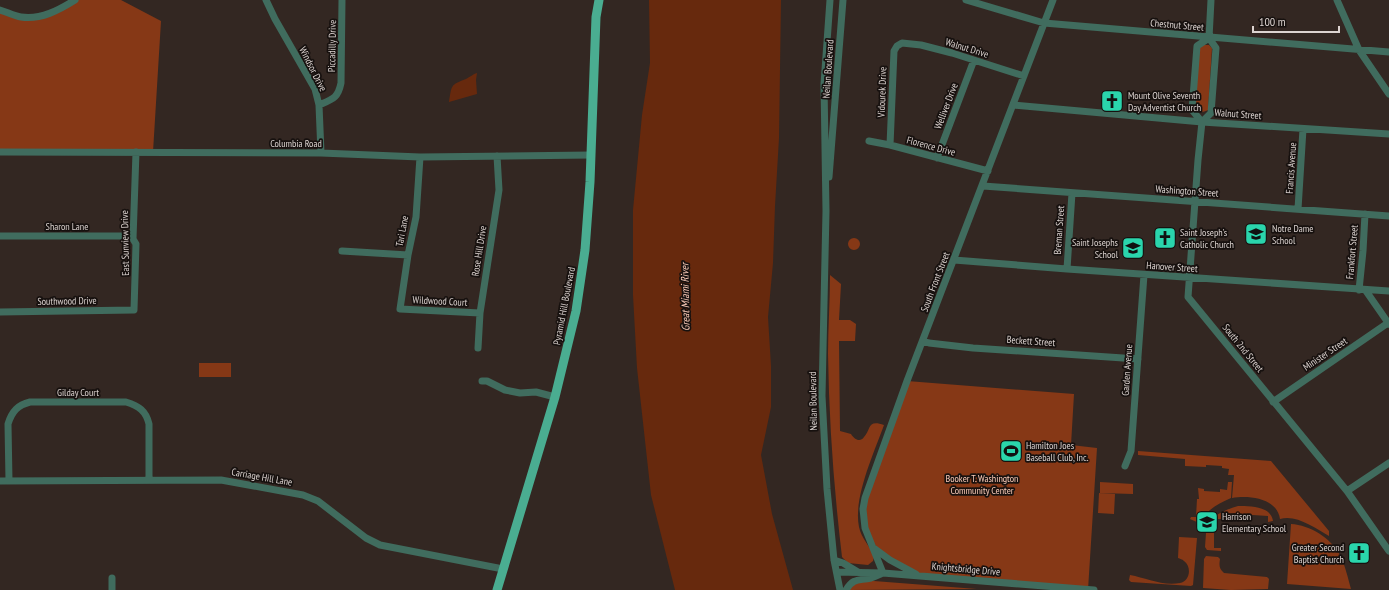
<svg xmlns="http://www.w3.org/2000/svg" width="1389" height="590" font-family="'PT Sans Narrow',sans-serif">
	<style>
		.green { fill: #863816 }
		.water { fill: #67290d }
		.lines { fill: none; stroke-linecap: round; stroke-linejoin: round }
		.minor { stroke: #406c5e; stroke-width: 7 }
		.major { stroke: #4aad91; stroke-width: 9 }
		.labels { text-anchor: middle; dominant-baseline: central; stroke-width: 3.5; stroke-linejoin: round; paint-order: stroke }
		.street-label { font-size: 10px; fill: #ddd4d1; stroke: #17110f }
		.poi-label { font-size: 10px; fill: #ddd4d1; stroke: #17110f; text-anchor: start }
		.park-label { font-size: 10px; fill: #fcccb9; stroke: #17110f }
		.water-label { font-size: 11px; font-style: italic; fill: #fcccb9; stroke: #17110f }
	</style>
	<rect width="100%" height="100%" fill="#332722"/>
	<path class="green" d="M75 0H121L161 21 153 152H0V10L34 17Z
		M1204 45H1209L1212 48 1208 110C1203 113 1199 112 1195 109L1199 47Z
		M848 244a6 6 0 1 1 12 0a6 6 0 1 1-12 0Z
		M830 275 841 284 839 320H850L856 324 855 341H839L840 431 851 434C854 439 860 443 864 437 871 430 867 419 884 425 874 453 853 498 859 527 861 538 871 547 874 557L873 561 868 565 848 563 842 557C834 490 829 422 828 354 828 328 830 302 830 275Z
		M199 363H231V377H199Z
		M907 381 1074 394 1071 445 1097 448 1088 590 919 576 880 552 869 536 863 509Z
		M1138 451 1271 461 1329 531V536C1315 528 1296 514 1280 519 1277 498 1249 495 1232 498L1234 475H1228L1229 469 1222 468V466L1206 465V467L1185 466V459L1138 455Z
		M1100 482 1133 484V494L1100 493Z
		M1228 482H1232L1231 498C1217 504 1207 510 1199 523L1190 519 1191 517H1196L1197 499H1199L1198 488 1204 489V491L1220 492V489L1227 490Z
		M1099 493 1115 494 1114 514 1098 513Z
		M1238 506C1250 506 1271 506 1273 521L1268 522V516L1223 513V519H1215V531L1206 530C1209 516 1225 510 1238 506Z
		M1291 524C1310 525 1331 538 1340 555 1345 565 1348 578 1351 589L1287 584Z
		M1206 533H1214V548H1221V551L1207 550 1205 547Z
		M1179 537 1197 538 1193 585 1191 586 1131 582 1129 580 1130 575C1146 578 1162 586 1180 583 1190 581 1192 567 1184 561 1182 559 1180 559 1178 558Z
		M1206 556 1218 557 1220 559C1219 565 1219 569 1224 573L1267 577 1269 579 1268 589 1231 590 1203 588 1204 559Z
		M861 580 977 589 849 590 855 583Z"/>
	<path class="water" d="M649 0H781L779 138 775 206 773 263 768 317 771 366V407L761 455 772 514 793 590H675L651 495 637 368 633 295V210L642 115 650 63Z
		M477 73 476 80 477 94 449 102C452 85 450 85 466 79 470 77 473 74 477 73Z"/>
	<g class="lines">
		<path class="minor" d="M266 0 275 19 315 89 319 105 321 153
			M830 0 824 84 826 211 822 396 827 489 834 560 840 590
			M966 0 1044 23 1389 52
			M1211 0 1209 38 1216 48 1211 113 1202 122 1198 160 1188 297 1347 491 1389 551
			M1337 0 1359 50 1389 94
			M0 10C7 12 14 16 21 17 41 20 59 10 75 0
			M319 105C333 99 338 98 341 83L342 0
			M1013 105 1202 122 1389 134
			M1202 122 1192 110 1197 46 1209 38
			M869 141 890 145 988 171
			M890 145 894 51 897 46 902 43 921 45 952 53 1024 76
			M0 152 321 153 420 157 591 155
			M420 157 416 217 408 255 400 309 480 313
			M937 158 974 60
			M829 177 843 0
			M983 186 1389 216
			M1298 209 1303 129
			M0 236H127L133 239
			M342 251 408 255
			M954 260 1067 269 1389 291
			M1067 269 1072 193
			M1359 290 1363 251 1365 214
			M1366 291 1389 324
			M0 312 134 310 136 244 133 239 136 152
			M923 341 929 343 973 348 1138 359
			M478 348 480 313 499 190 497 156
			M482 381H487L505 390 520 393 536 392 555 397
			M1273 402 1388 323
			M1125 466 1131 451 1144 275
			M0 481 221 480 303 495 318 501 366 538 380 545 503 569
			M9 481 8 424C12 411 18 405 30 402H126C139 406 146 411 149 424V480
			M1347 491 1389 463
			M875 549 890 560 916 574
			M834 560 843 563 858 572
			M837 572 883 573 1094 590
			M883 573 865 528 863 509 865 498 907 381 1053 0
			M112 590V578
			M846 590C854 577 859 581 871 578 874 577 878 575 881 574"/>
		<path class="major" d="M497 590 555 397 576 311 585 250 590 182 596 17 599 0"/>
	</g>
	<defs>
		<g id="church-square" transform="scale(1.15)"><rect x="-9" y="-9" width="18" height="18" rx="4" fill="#2ad5ac" stroke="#17110f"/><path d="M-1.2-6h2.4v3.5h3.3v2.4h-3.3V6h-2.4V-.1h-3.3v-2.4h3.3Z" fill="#111"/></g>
		<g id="school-square" transform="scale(1.15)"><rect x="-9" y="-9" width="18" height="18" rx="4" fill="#2ad5ac" stroke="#17110f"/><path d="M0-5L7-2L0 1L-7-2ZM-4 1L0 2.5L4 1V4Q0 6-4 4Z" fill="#111"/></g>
		<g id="stadium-square" transform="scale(1.15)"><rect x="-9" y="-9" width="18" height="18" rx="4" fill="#2ad5ac" stroke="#17110f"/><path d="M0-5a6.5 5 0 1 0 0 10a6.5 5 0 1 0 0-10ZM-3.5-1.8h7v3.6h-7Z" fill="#111"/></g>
	</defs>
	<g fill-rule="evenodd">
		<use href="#church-square" x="1112" y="101"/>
		<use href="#school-square" x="1256" y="234"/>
		<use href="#church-square" x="1165" y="238"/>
		<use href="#school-square" x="1133" y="248"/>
		<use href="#stadium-square" x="1011" y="451"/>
		<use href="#school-square" x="1207" y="522"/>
		<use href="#church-square" x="1359" y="553"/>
	</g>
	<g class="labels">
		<g class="street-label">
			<text transform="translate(1177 25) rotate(5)">Chestnut Street</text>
			<text transform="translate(332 46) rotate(-89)">Piccadilly Drive</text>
			<text transform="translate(967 48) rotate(17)">Walnut Drive</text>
			<text transform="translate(313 69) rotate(63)">Windsor Drive</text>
			<text transform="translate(828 69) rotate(-86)">Neilan Boulevard</text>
			<text transform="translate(882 92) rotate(-88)">Vidourek Drive</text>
			<text transform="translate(946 106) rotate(-69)">Welliver Drive</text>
			<text transform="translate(1238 114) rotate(4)">Walnut Street</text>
			<text x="296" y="143">Columbia Road</text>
			<text transform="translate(931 146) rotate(15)">Florence Drive</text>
			<text transform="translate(1291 168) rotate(-86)">Francis Avenue</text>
			<text transform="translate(1187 191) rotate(4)">Washington Street</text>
			<text x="67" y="226">Sharon Lane</text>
			<text transform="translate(1059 230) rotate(-86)">Breman Street</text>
			<text transform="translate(402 231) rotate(-79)">Tari Lane</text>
			<text transform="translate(125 243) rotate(-91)">East Sunview Drive</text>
			<text transform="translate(479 251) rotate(-81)">Rose Hill Drive</text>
			<text transform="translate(1352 252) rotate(-85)">Frankfort Street</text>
			<text transform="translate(1172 267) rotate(4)">Hanover Street</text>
			<text transform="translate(935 282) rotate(-69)">South Front Street</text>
			<text transform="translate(67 301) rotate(-1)">Southwood Drive</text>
			<text transform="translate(440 301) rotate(3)">Wildwood Court</text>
			<text transform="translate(564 306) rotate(-79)">Pyramid Hill Boulevard</text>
			<text transform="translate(1031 341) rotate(4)">Beckett Street</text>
			<text transform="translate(1243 348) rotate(51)">South 2nd Street</text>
			<text transform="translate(1325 354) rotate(-34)">Minister Street</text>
			<text transform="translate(1127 370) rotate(-86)">Garden Avenue</text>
			<text x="78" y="392">Gilday Court</text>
			<text transform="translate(813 401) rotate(-91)">Neilan Boulevard</text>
			<text transform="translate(262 477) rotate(10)">Carriage Hill Lane</text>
			<text transform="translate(966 569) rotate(5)">Knightsbridge Drive</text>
		</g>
		<g class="poi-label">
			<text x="1128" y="95">Mount Olive Seventh<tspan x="1128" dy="12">Day Adventist Church</tspan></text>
			<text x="1272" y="228">Notre Dame<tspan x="1272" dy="12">School</tspan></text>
			<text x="1180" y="232">Saint Joseph’s<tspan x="1180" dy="12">Catholic Church</tspan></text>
			<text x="1118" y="242" text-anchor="end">Saint Josephs<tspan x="1118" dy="12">School</tspan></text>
			<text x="1026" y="445">Hamilton Joes<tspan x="1026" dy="12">Baseball Club, Inc.</tspan></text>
			<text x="1222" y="516">Harrison<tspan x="1222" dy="12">Elementary School</tspan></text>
			<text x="1344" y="547" text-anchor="end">Greater Second<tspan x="1344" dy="12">Baptist Church</tspan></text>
		</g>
		<g class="park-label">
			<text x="982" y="478">Booker T. Washington<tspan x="982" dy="12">Community Center</tspan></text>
		</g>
		<g class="water-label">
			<text transform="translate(685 297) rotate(-91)">Great Miami River</text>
		</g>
	</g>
	<path d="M1253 26v6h86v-6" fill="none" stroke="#ddd4d1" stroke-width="2"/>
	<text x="1259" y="26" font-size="12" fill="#ddd4d1" stroke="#17110f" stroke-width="3" paint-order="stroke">100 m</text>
</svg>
